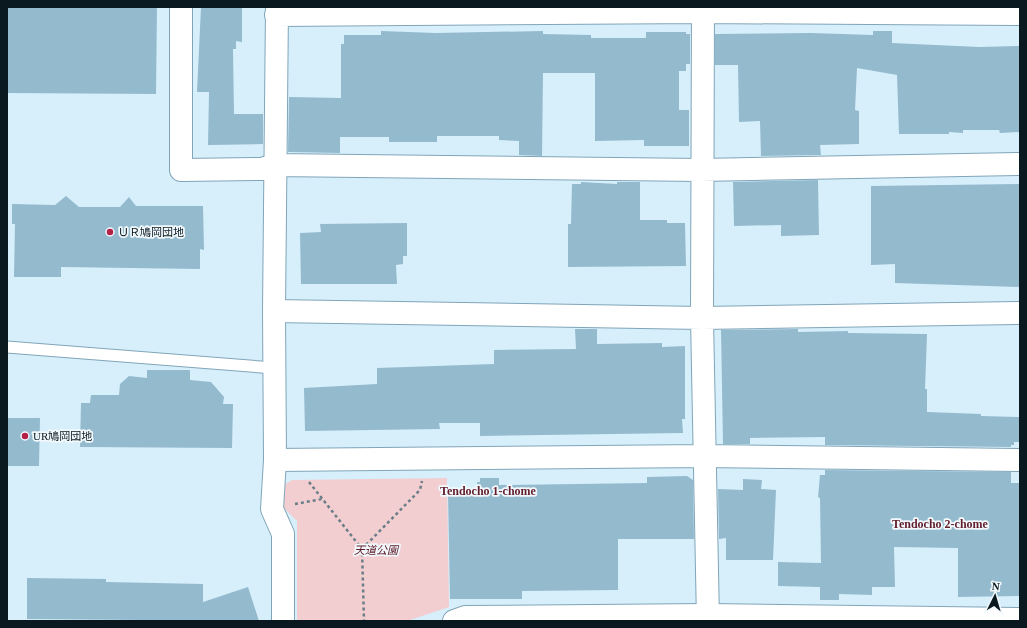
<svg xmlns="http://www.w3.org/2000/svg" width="1027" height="628" font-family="'Times New Roman','Noto Sans JP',serif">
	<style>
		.green { fill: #f2ced1 }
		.building { fill: #94bace }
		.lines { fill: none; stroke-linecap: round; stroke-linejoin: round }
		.lane-casing { stroke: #80a5b8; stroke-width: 13 }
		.street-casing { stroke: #80a5b8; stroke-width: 24 }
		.secondary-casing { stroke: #80a5b8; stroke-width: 24 }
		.path { stroke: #6b7e87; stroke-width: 2.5; stroke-dasharray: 3 3; stroke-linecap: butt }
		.lane { stroke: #fff; stroke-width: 11 }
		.street { stroke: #fff; stroke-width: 22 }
		.secondary { stroke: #fff; stroke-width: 22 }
		.poi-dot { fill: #b32148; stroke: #f1f9fd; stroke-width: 1.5 }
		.labels { text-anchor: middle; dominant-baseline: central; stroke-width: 3.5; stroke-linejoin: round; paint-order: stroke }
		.poi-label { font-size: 11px; fill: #0a181f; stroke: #f1f9fd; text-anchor: start }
		.park-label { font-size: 11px; font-style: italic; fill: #5d1927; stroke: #f1f9fd }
		.neighbourhood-label { font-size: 12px; font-weight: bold; fill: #621d2b; stroke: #f1f9fd }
	</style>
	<rect width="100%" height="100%" fill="#d7effb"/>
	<path class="green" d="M447 478 449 607 407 621H297V521L282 506V486L292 480Z"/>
	<path class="building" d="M7 7H157L156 94 7 93Z
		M201 7H242V42L236 41V49H233L234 114H263V144L208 145 209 92H197Z
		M381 31 436 33 543 31V34L591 35V38H646V32H686V34H690V64H686V71H679V110H689V146H644V140L595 141V73H543L542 156 519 155V141L499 140V136H437V142H389V137H340V153L288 152 289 97 341 98V44H344V35H381Z
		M873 31H892V43L979 47 1020 46V132L1000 133 999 130H963V133L949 132V134H899L897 75 857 68 855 110 859 111V144L820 145 821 155H818L761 156 760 121 739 122 738 65H715V34L811 33 873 35Z
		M818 180 819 235 781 236V225L734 226 733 182Z
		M581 182 617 184V182H640V220H667V223H685L686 266 568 267V224H571L572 184H581Z
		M1020 184V287L895 283V264L871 265V186Z
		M66 196 79 207H120L129 197 136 206H203L204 250 200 249V269L61 267V277H14L15 224H12V204L55 205Z
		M407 223V256H403V264L396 265 397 284H301L300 233 321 232 320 224Z
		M575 329H597V344L662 343V347L685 346V419H682L683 433 480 436V423H439L440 429 305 431 304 388 377 384V368L494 364V350L576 349Z
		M798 329V332L848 331V333L927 334 925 389H927V412L981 414V416L1020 417V442H1014V445H1011V447L825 445V437L750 438V444H723L721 330Z
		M147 370H190V380L211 382 224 397 223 404H233L232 448 80 447 81 403H90L91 395H119L120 384 129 376 147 378Z
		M7 418H40L39 466H7Z
		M825 470 1011 472V483H1020V596L958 597V548L894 547 895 587H872V595L839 594V600H820V587L778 586V562L821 563 820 498 818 497 820 475H825Z
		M687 476 693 480 694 539H618V590L522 591V599H450L448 493 477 492V482H480V478H499V485L647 483V477Z
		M743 479 762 480 761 489 776 490 773 560H726V538L719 539 718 489 743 490Z
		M27 578 106 579V582L203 584V602L248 587 259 621 27 619Z"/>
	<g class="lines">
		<g class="lane-casing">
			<path id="lane" d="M7 347 274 368"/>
		</g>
		<g class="street-casing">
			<path id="street" d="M181 7V170L262 169 274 165 701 170 1020 164
				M277 7 274 311 275 460 272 509 283 534V621
				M703 7 702 318 708 621
				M276 15 703 12 1020 14
				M274 311 702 318 1020 313
				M275 460 704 456 1020 460"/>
		</g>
		<g class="secondary-casing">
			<path id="secondary" d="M454 621 465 617 708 615 1020 619"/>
		</g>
		<path class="path" d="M309 482 362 549 364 621
			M295 504 322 499
			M362 549 420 490 422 481"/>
		<use href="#lane" class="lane"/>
		<use href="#street" class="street"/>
		<use href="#secondary" class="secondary"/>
	</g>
	<g class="poi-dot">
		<circle cx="110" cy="232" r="4"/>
		<circle cx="25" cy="436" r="4"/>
	</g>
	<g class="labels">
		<g class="poi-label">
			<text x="118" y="232">ＵＲ鳩岡団地</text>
			<text x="33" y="436">UR鳩岡団地</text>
		</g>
		<g class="park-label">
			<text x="376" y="550">天道公園</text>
		</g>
		<g class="neighbourhood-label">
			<text x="488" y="491">Tendocho 1-chome</text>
			<text x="940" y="524">Tendocho 2-chome</text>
		</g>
	</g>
	<rect width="1027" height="628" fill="none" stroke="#0a181f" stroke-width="16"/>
	<g transform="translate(995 596) rotate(5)" stroke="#f1f9fd" stroke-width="3" paint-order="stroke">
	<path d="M0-3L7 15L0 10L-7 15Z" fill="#0a181f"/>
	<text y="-6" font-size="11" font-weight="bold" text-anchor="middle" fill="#0a181f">N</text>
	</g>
</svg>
